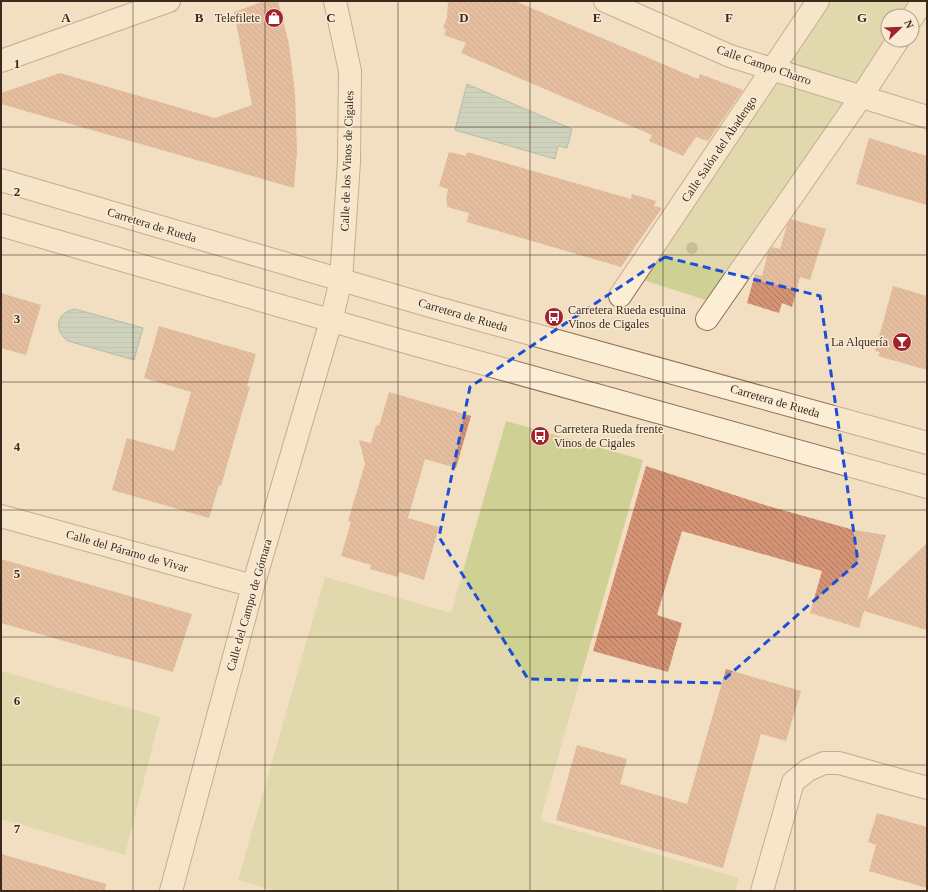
<svg xmlns="http://www.w3.org/2000/svg" width="928" height="892" font-family="Georgia,serif">
	<style>
		.green { fill: #cfd194 }
		.water { fill: url(#water-rules); stroke: #6a9385 }
		.building { fill: url(#building-back-hatch) }
		.lines { fill: none; stroke-linecap: round; stroke-linejoin: round }
		.minor-casing { stroke: #8d6f57; stroke-width: 24 }
		.minor { stroke: #fcedd5; stroke-width: 22 }
		.tree { fill: #999669 }
		.marked { fill: none; stroke: #1d4ed8; stroke-width: 3; stroke-dasharray: 8 5; stroke-linejoin: round }
		.grid { fill: none; stroke: #3b291c; stroke-width: 1; stroke-opacity: 0.55 }
		.labels { text-anchor: middle; dominant-baseline: central; stroke-width: 3; stroke-linejoin: round; paint-order: stroke }
		.poi-label { font-size: 12px; fill: #3b291c; stroke: #f8ead2; text-anchor: end }
		.street-label { font-size: 12px; fill: #3b291c; stroke: #f8ead2 }
		.grid-label { font-size: 13px; text-anchor: middle; font-weight: bold; fill: #3b291c; stroke: #f8ead2; stroke-width: 3; stroke-linejoin: round; paint-order: stroke }
	</style>
	<defs>
		<pattern id="water-rules" width="6" height="5" patternUnits="userSpaceOnUse"><rect width="6" height="5" fill="#a4c4b8"/><path d="M0 2.5h6" fill="none" stroke="#8ea89e"/></pattern>
		<pattern id="building-back-hatch" width="6" height="6" patternUnits="userSpaceOnUse"><rect width="6" height="6" fill="#d39374"/><path d="M-1 5l2 2M0 0l6 6M5-1l2 2" fill="none" stroke="#ac785e"/></pattern>
	</defs>
	<rect width="100%" height="100%" fill="#f2dfc1"/>
	<path class="green" d="M806 1H923L912 16H888V40L724 306 622 273Z
		M506 421 643 460 540 820 739 878 735 891H276L238 880 325 577 451 613Z
		M1 671 160 717 125 855 1 819Z"/>
	<path class="water" d="M467 84 572 129 567 148 558 146 555 159 455 130Z
		M75 309 143 328 134 360 68 341C53 331 56 312 75 309Z"/>
	<path class="building" d="M264 1H278L289 44 295 93 297 151 294 188 1 104V93L60 73 215 118 252 105 234 12Z
		M448 1H515L698 79 700 74 743 90 708 141 696 137 683 156 649 141 652 135 461 53 466 43 444 35 446 29 443 28 447 17Z
		M869 138 927 156V205L856 184Z
		M449 152 466 156 467 152 631 199 632 194 656 201 654 206 662 208 621 267 467 222 469 213 447 207V201L446 200 448 189 439 186Z
		M791 219 826 229 810 280 800 277 792 307 782 303 779 313 747 303 755 274 762 276 768 252 772 247 780 249 787 225Z
		M893 286 927 296V370L878 356 880 352 875 351Z
		M1 293 41 305 26 355 1 348Z
		M159 326 256 354 247 386 250 387 242 413 221 486 219 485 209 518 112 490 127 438 174 451 191 392 144 378Z
		M389 392 471 416 456 468 425 459 408 518 439 527 424 580 399 572 398 577 370 569 371 565 341 556 351 522 348 521 365 464 359 440 371 443 376 425 379 426Z
		M646 466 768 506 854 530 886 535 867 600 927 543V630L864 611 859 628 810 613 822 571 682 531 657 615 682 623 668 672 593 651Z
		M1 559 192 614 173 672 1 623Z
		M726 669 801 691 786 741 761 734 723 868 556 820 577 745 627 759 620 784 687 804Z
		M877 813 927 827V888L869 871 876 845 868 842Z
		M1 854 106 884 105 891H1Z"/>
	<g class="lines">
		<g class="minor-casing">
			<path id="minor" d="M605 1 730 56 927 117
				M912 18 923 1
				M1 61 169 1
				M1 180 430 306 927 443
				M1 225 395 339 927 487
				M620 296 818 1
				M707 319 861 97 898 40
				M1 516 253 586
				M171 891 253 586 331 321 341 280 349 162 350 71 335 1
				M762 891 793 782 808 770 824 763H839L927 788"/>
		</g>
		<use href="#minor" class="minor"/>
	</g>
	<circle class="tree" cx="692" cy="248" r="6"/>
	<path d="M0 0H928V892H0ZM665 257 820 296 858 562 720 683 528 679 439 537 470 387Z" fill="#f2dfc1" fill-opacity=".55" fill-rule="evenodd"/>
	<path class="marked" d="M665 257 820 296 858 562 720 683 528 679 439 537 470 387Z"/>
	<path class="grid" d="M133 1V891M265 1V891M398 1V891M530 1V891M663 1V891M795 1V891M1 127H927M1 255H927M1 382H927M1 510H927M1 637H927M1 765H927"/>
	<defs>
		<g id="shop-disc" transform="scale(1)"><circle r="9.5" fill="#a1222d" stroke="#f8ead2"/><path d="M-5-2.5h2.3a2.7 3.5 0 0 1 5.4 0H5L5.5 6h-11ZM-1.5-2.5h3a1.5 2.3 0 0 0-3 0Z" fill="#fff"/></g>
		<g id="bus-disc" transform="scale(1)"><circle r="9.5" fill="#a1222d" stroke="#f8ead2"/><path d="M-5-6H5V4H4V6H2V4H-2V6H-4V4H-5ZM-3.5-4V0h7V-4ZM-3.5 1.2v1.5H-2V1.2ZM2 1.2v1.5H3.5V1.2Z" fill="#fff"/></g>
		<g id="bar-disc" transform="scale(1)"><circle r="9.5" fill="#a1222d" stroke="#f8ead2"/><path d="M-6-5H6L.8 .8V4.5H3.5V6h-7V4.5H-.8V.8Z" fill="#fff"/></g>
	</defs>
	<g fill-rule="evenodd">
		<use href="#shop-disc" x="274" y="18"/>
		<use href="#bus-disc" x="554" y="317"/>
		<use href="#bar-disc" x="902" y="342"/>
		<use href="#bus-disc" x="540" y="436"/>
	</g>
	<g class="labels">
		<g class="poi-label">
			<text x="260" y="18">Telefilete</text>
			<text x="568" y="310" text-anchor="start">Carretera Rueda esquina<tspan x="568" dy="14">Vinos de Cigales</tspan></text>
			<text x="888" y="342">La Alquería</text>
			<text x="554" y="429" text-anchor="start">Carretera Rueda frente<tspan x="554" dy="14">Vinos de Cigales</tspan></text>
		</g>
		<g class="street-label">
			<text transform="translate(764 65) rotate(19)">Calle Campo Charro</text>
			<text transform="translate(719 149) rotate(-56)">Calle Salón del Abadengo</text>
			<text transform="translate(347 161) rotate(-88)">Calle de los Vinos de Cigales</text>
			<text transform="translate(152 225) rotate(17)">Carretera de Rueda</text>
			<text transform="translate(463 315) rotate(16)">Carretera de Rueda</text>
			<text transform="translate(775 401) rotate(16)">Carretera de Rueda</text>
			<text transform="translate(127 551) rotate(16)">Calle del Páramo de Vivar</text>
			<text transform="translate(249 605) rotate(-74)">Calle del Campo de Gómara</text>
		</g>
	</g>
	<g class="grid-label">
		<text x="66" y="22">A</text>
		<text x="199" y="22">B</text>
		<text x="331" y="22">C</text>
		<text x="464" y="22">D</text>
		<text x="597" y="22">E</text>
		<text x="729" y="22">F</text>
		<text x="862" y="22">G</text>
		<text x="17" y="68">1</text>
		<text x="17" y="196">2</text>
		<text x="17" y="323">3</text>
		<text x="17" y="451">4</text>
		<text x="17" y="578">5</text>
		<text x="17" y="705">6</text>
		<text x="17" y="833">7</text>
	</g>
	<rect width="928" height="892" fill="none" stroke="#3b291c" stroke-width="4"/>
	<g transform="translate(900 28) rotate(67)"><circle r="19" fill="#f8ead2" stroke="#ac9d89"/>
	<path d="M0-3L7 15L0 10L-7 15Z" fill="#a1222d"/>
	<text y="-6" font-size="11" font-weight="bold" text-anchor="middle" fill="#3b291c">N</text>
	</g>
</svg>
